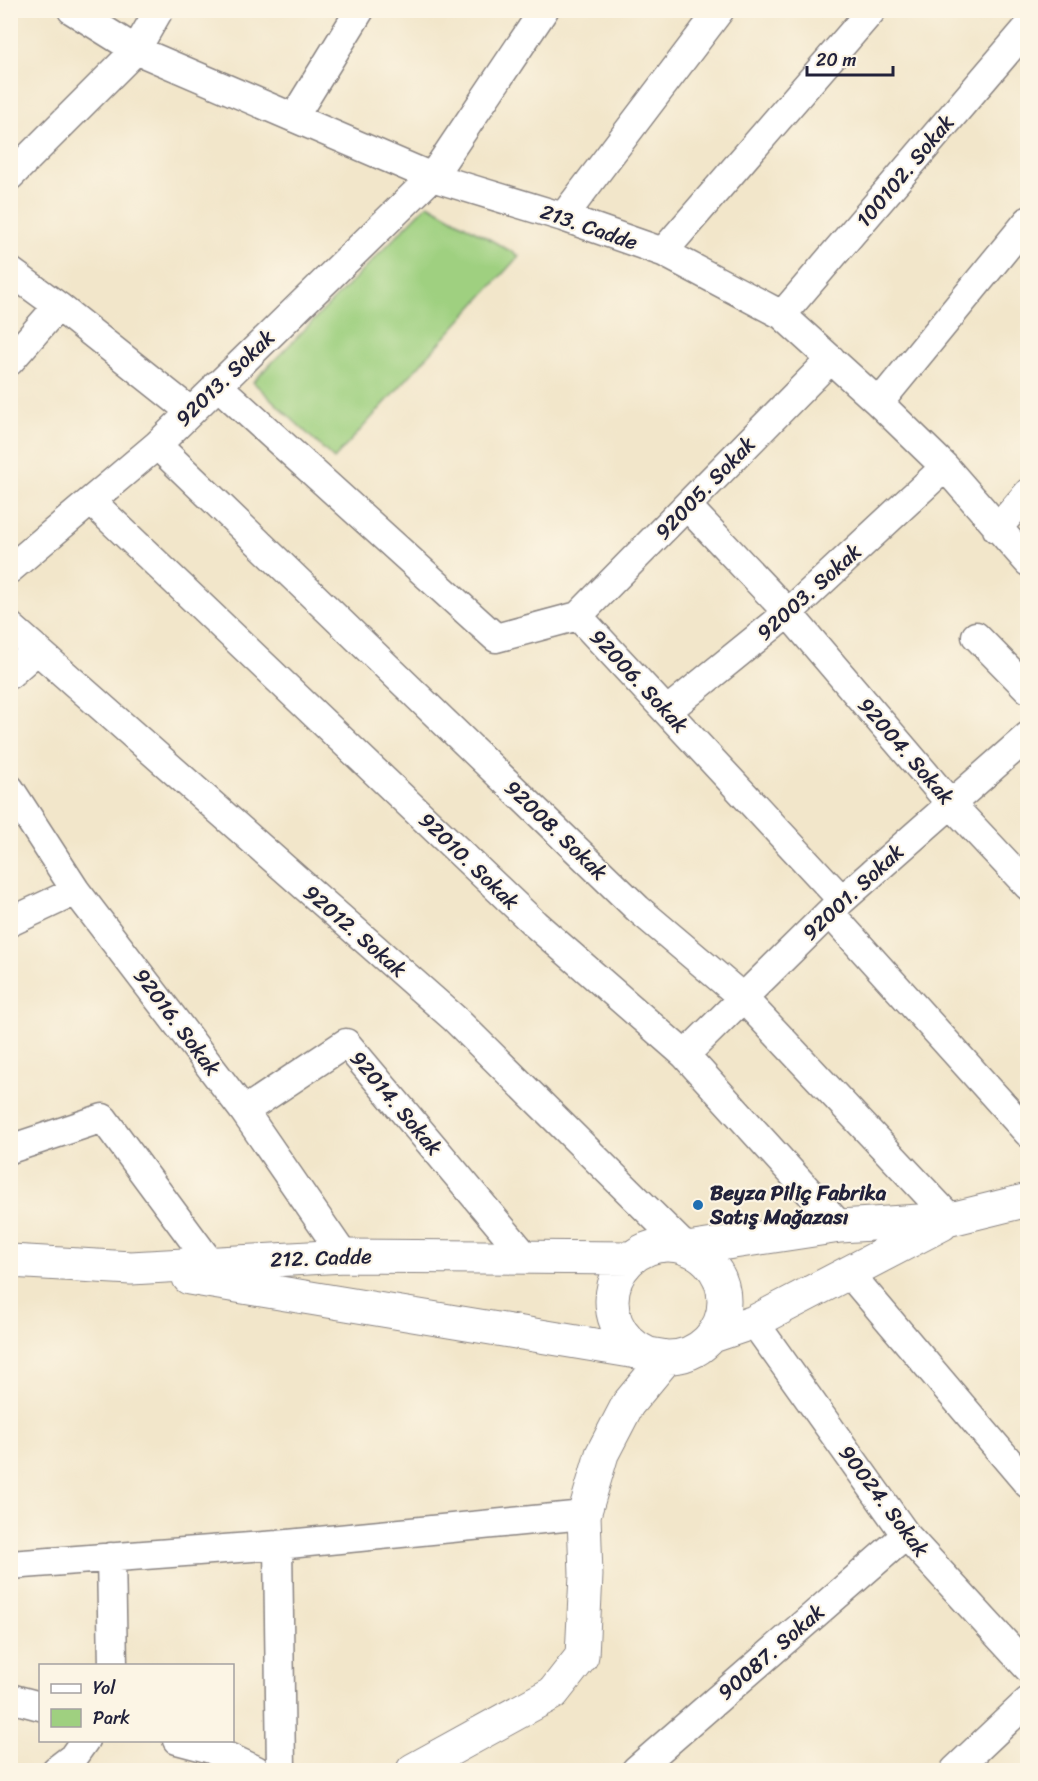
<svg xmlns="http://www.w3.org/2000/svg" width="1038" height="1781" font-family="Sriracha,sans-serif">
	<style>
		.green { fill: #9fd080; stroke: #60795e; stroke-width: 1.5 }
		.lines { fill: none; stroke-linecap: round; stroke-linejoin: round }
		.minor-casing { stroke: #8a8482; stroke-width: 31 }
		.tertiary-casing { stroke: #8a8482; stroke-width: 35 }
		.minor { stroke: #fff; stroke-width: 28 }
		.tertiary { stroke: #fff; stroke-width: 33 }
		.poi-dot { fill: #1f6fb2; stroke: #fcf5e5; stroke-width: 2 }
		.labels { text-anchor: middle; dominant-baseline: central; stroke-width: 4.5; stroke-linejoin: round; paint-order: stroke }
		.street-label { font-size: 21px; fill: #22223b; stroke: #fcf5e5 }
		.poi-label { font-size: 21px; font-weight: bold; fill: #22223b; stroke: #fcf5e5; text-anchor: start }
	</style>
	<rect width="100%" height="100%" fill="#fcf5e5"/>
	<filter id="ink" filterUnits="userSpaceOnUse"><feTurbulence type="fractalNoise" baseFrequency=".0167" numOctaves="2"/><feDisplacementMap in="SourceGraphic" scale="12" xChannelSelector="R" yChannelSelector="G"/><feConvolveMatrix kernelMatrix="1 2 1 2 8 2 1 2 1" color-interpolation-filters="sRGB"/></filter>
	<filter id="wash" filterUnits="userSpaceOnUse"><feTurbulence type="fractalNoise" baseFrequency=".008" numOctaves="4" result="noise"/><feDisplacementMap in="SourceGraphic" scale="24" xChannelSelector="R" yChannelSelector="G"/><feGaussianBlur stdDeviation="1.35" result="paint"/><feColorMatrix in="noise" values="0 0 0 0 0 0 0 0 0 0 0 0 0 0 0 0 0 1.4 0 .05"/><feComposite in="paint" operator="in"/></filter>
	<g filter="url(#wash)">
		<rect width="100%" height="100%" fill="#f2e6ca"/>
		<path class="green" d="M428 204 519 256 334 459 253 382Z"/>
	</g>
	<g filter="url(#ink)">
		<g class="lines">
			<g class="minor-casing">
				<path id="minor" d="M72 10 136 50 432 177 563 217 663 252 782 315 879 403 945 467 1028 562
					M294 117 360 10
					M10 176 136 50 159 10
					M563 217 720 10
					M663 252 872 10
					M10 271 58 306 190 411
					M782 315 1028 27
					M10 361 58 306
					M217 385 496 638 578 616
					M879 403 1028 221
					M157 445 638 909 742 997 951 1219
					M91 501 535 924 685 1055 840 1226
					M687 506 788 613 950 803 1028 886
					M997 529 1028 493
					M10 569 157 445 432 177 544 10
					M578 616 842 900
					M578 616 831 359
					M10 626 455 1019 687 1249
					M976 636 1028 689
					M10 674 37 650
					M667 711 788 613 945 467
					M10 789 76 891 244 1111 344 1256
					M830 913 1028 1133
					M10 922 76 891
					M685 1055 842 900 1028 736
					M244 1111 346 1043 526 1257
					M10 1149 103 1118 211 1264
					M849 1273 1028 1484
					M754 1322 906 1535 1028 1668
					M278 1545 281 1770
					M111 1557 113 1666
					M10 1565 278 1545 584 1515
					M10 1698 40 1706
					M177 1740 211 1749 256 1770
					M56 1770 73 1757 85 1740
					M636 1770 906 1535
					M955 1770 1028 1701"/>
			</g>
			<g class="tertiary-casing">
				<path id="tertiary" d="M612 1301a56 56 0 1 1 112 0a56 56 0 1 1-112 0Z
					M687 1249 840 1226 951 1219 1028 1200
					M10 1261 131 1268 344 1256 632 1258
					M189 1278 667 1357
					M713 1336 754 1322 942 1224
					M413 1770 553 1693 582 1656 586 1575 584 1515 602 1454 628 1404 667 1357"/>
			</g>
			<use href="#minor" class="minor"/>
			<use href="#tertiary" class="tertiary"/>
		</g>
	</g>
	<circle class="poi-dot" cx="698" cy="1205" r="6"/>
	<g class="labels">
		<g class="street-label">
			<text transform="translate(905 171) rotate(-50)">100102. Sokak</text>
			<text transform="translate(589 227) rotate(19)">213. Cadde</text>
			<text transform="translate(225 378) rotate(-44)">92013. Sokak</text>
			<text transform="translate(705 488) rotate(-46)">92005. Sokak</text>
			<text transform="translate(809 592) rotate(-42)">92003. Sokak</text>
			<text transform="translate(639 681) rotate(47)">92006. Sokak</text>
			<text transform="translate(906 751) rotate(49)">92004. Sokak</text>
			<text transform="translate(556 830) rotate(44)">92008. Sokak</text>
			<text transform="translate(469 861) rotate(44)">92010. Sokak</text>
			<text transform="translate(853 892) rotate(-43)">92001. Sokak</text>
			<text transform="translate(355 931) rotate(41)">92012. Sokak</text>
			<text transform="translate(177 1022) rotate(53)">92016. Sokak</text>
			<text transform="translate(396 1103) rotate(50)">92014. Sokak</text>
			<text transform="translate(321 1258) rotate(-2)">212. Cadde</text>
			<text transform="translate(884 1501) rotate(53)">90024. Sokak</text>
			<text transform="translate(771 1652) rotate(-41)">90087. Sokak</text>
		</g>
		<g class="poi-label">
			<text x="710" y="1193">Beyza Piliç Fabrika<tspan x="710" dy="24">Satış Mağazası</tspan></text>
		</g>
	</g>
	<rect width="1038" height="1781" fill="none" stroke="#fcf5e5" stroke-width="36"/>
	<rect x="39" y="1664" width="195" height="78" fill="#fcf5e5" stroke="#a5a1a1" stroke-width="1.5"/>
	<rect x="51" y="1684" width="30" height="9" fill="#ffffff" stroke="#a5a1a1" stroke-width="1.5"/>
	<text x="93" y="1694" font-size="18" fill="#22223b">Yol</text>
	<rect x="51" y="1709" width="30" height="18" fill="#9fd080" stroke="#a5a1a1" stroke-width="1.5"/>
	<text x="93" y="1724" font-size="18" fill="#22223b">Park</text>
	<path d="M807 66v9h86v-9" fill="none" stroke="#22223b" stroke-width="3"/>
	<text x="816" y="66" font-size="18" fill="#22223b" stroke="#fcf5e5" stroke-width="4.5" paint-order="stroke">20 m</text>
</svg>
